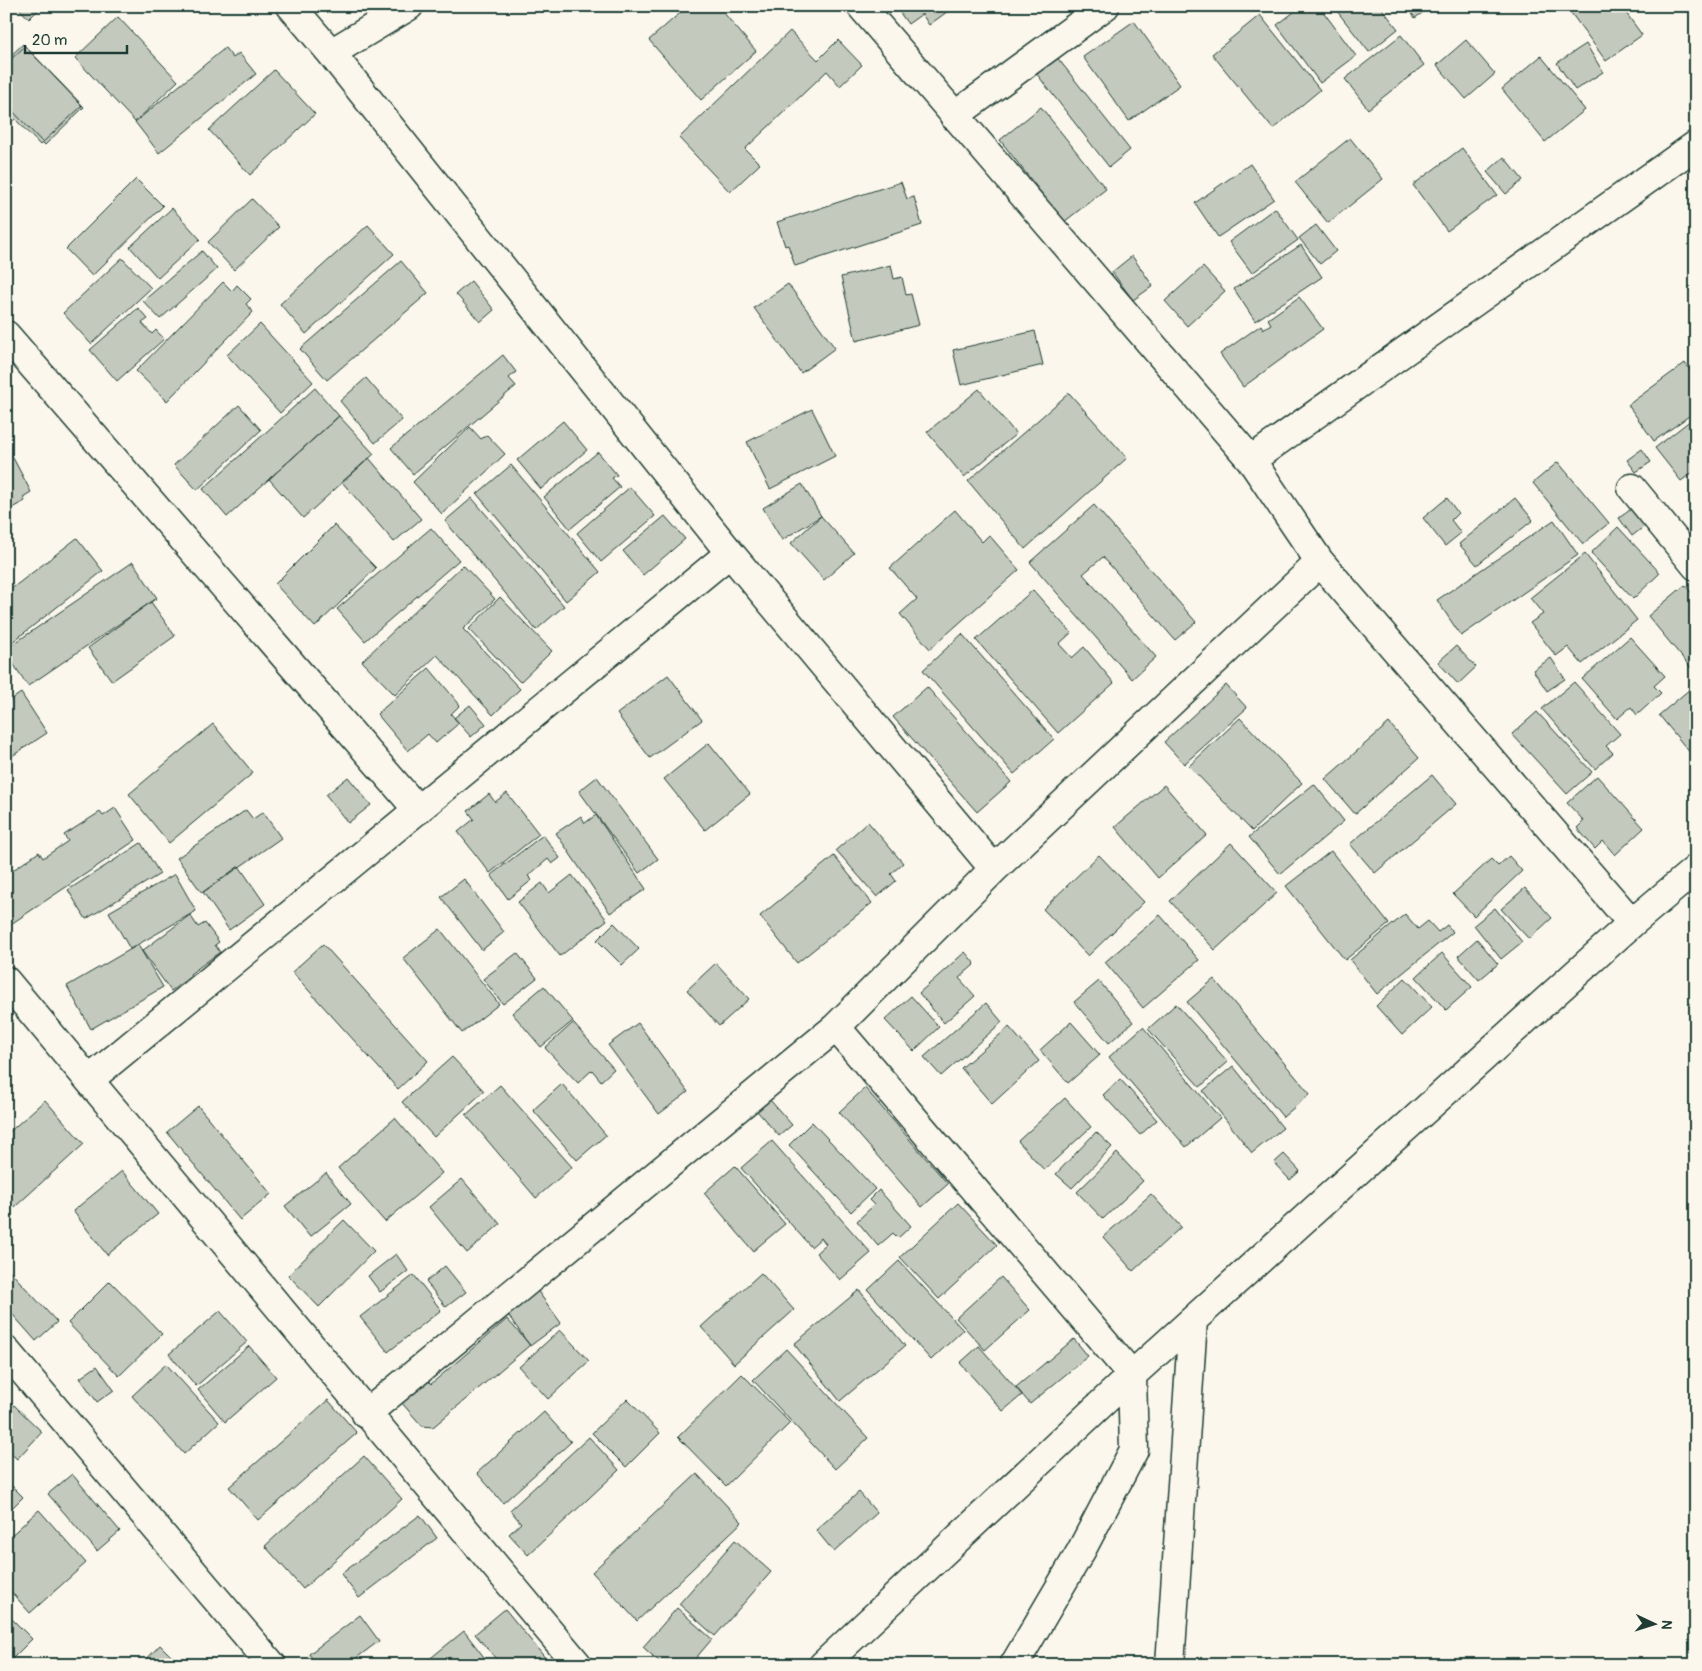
<svg xmlns="http://www.w3.org/2000/svg" width="1702" height="1671" font-family="Pangolin,sans-serif">
	<style>
		.building { fill: #c4c9be; stroke: #1f3d34 }
		.lines { fill: none; stroke-linecap: round; stroke-linejoin: round }
		.street-casing { stroke: #1f3d34; stroke-width: 31 }
		.street { stroke: #fbf7ec; stroke-width: 28 }
	</style>
	<rect width="100%" height="100%" fill="#fbf7ec"/>
	<filter id="ink" filterUnits="userSpaceOnUse"><feTurbulence type="fractalNoise" baseFrequency=".02" numOctaves="2"/><feDisplacementMap in="SourceGraphic" scale="10" xChannelSelector="R" yChannelSelector="G"/><feConvolveMatrix kernelMatrix="1 2 1 2 8 2 1 2 1" color-interpolation-filters="sRGB"/></filter>
	<g filter="url(#ink)">
		<path class="building" d="M17 6H42L29 19Z
			M688 6H718L756 51 701 100 649 40Z
			M895 6H955L929 25 922 14 908 24Z
			M1302 6H1319L1356 56 1320 83 1277 25Z
			M1333 6H1380L1398 29 1369 52Z
			M1407 6H1432L1415 18Z
			M1566 6H1621L1642 35 1606 61Z
			M1260 15 1320 90 1273 129 1212 54Z
			M118 17 178 81 135 122 75 58Z
			M1134 21 1180 85 1129 121 1083 57Z
			M790 31 818 60 838 40 862 65 840 86 827 71 745 149 760 164 730 192 679 138Z
			M1401 35 1424 65 1368 109 1345 79Z
			M1466 40 1495 74 1466 99 1437 65Z
			M23 44 82 106 40 145 15 119 6 128V60Z
			M1586 44 1603 72 1575 90 1557 63Z
			M25 46 84 107 45 145 6 104V64Z
			M225 48 233 58 239 53 256 74 159 153 135 122Z
			M1056 56 1130 150 1109 167 1036 73Z
			M1541 56 1585 110 1545 142 1502 89Z
			M274 70 315 114 250 175 209 130Z
			M1041 107 1106 189 1064 222 1000 140Z
			M1350 138 1383 179 1328 223 1295 182Z
			M1462 148 1497 195 1447 231 1413 185Z
			M1504 157 1523 180 1506 194 1487 172Z
			M1250 164 1274 199 1218 237 1195 203Z
			M136 179 163 206 92 276 66 249Z
			M901 182 907 199 914 197 922 225 795 266 788 245 785 246 777 222Z
			M252 199 279 227 234 270 208 242Z
			M172 208 200 239 158 278 130 247Z
			M1275 208 1298 240 1252 273 1229 242Z
			M368 225 394 254 306 334 280 304Z
			M1316 225 1336 251 1320 264 1299 238Z
			M1301 245 1322 277 1255 321 1234 289Z
			M202 251 217 269 160 319 143 301Z
			M1132 256 1153 286 1133 300 1112 272Z
			M122 258 151 288 91 344 63 313Z
			M401 261 428 293 327 380 300 349Z
			M891 265 894 279 902 277 906 295 911 294 919 325 856 341 841 277Z
			M1203 267 1225 291 1187 326 1165 301Z
			M471 281 494 310 480 322 456 294Z
			M223 282 232 291 237 285 251 299 246 304 253 312 167 401 136 371Z
			M788 284 835 348 801 373 754 308Z
			M1299 297 1323 329 1243 387 1220 354 1261 325 1263 329 1271 324 1268 319Z
			M138 308 148 319 142 323 152 334 156 330 164 339 117 381 90 350Z
			M260 324 313 382 280 413 227 355Z
			M1035 331 1043 365 961 385 953 350Z
			M503 355 516 372 509 378 516 386 413 474 391 448Z
			M1685 363 1696 379V411L1654 441 1628 405Z
			M366 378 402 420 375 443 340 401Z
			M315 388 339 416 227 517 203 489Z
			M979 389 1016 434 964 477 927 432Z
			M1069 393 1127 458 1025 549 968 481Z
			M239 405 261 430 197 490 174 465Z
			M812 409 835 456 770 489 747 442Z
			M339 416 374 454 303 518 269 479Z
			M1696 416V470L1681 481 1655 448Z
			M563 421 587 450 541 489 517 460Z
			M470 427 481 439 487 435 505 454 442 514 413 482Z
			M1642 449 1651 462 1636 472 1627 460Z
			M598 452 617 475 612 478 620 487 570 529 544 497Z
			M11 454 31 492 23 497 25 501 6 511V456Z
			M369 458 421 519 394 542 342 482Z
			M1558 462 1609 523 1583 544 1533 483Z
			M511 465 600 572 566 601 477 494Z
			M802 484 821 516 782 540 763 508Z
			M630 487 655 516 601 562 577 533Z
			M472 498 564 606 536 630 445 521Z
			M1447 498 1458 513 1451 520 1461 533 1445 546 1423 518Z
			M1515 498 1533 520 1477 565 1459 544Z
			M1094 505 1196 622 1175 640 1103 557 1083 574 1156 657 1132 679 1030 562Z
			M1634 507 1646 525 1632 536 1619 518Z
			M955 510 982 542 989 535 1019 570 930 649 900 614 917 599 890 568Z
			M665 516 685 539 643 575 623 551Z
			M821 516 854 553 824 580 791 543Z
			M1554 520 1578 555 1461 636 1437 600Z
			M334 525 376 568 315 627 275 584Z
			M1618 527 1660 573 1633 599 1591 553Z
			M431 528 459 560 365 641 337 609Z
			M77 538 103 571 6 647V593Z
			M1585 554 1637 620 1582 664 1568 647 1556 656 1530 623 1543 614 1530 598Z
			M133 562 157 598 28 686 6 653V649Z
			M463 565 495 599 463 629 520 689 493 715 437 655 395 695 362 661Z
			M1685 585 1696 598V664L1691 668 1648 616Z
			M1033 590 1071 633 1059 644 1072 658 1084 647 1114 683 1058 733 976 640Z
			M500 597 552 651 520 682 469 629Z
			M151 602 175 636 112 681 88 648Z
			M962 634 1054 739 1014 774 923 670Z
			M1630 637 1665 676 1654 686 1661 693 1637 715 1631 707 1617 719 1582 679Z
			M1456 646 1476 667 1458 684 1438 662Z
			M1551 658 1565 679 1547 691 1533 670Z
			M429 668 460 705 451 714 459 723 436 743 428 734 408 751 377 714Z
			M668 675 702 720 650 758 617 714Z
			M1574 682 1620 734 1606 746 1613 753 1595 769 1542 709Z
			M1696 684V760L1659 715Z
			M1226 685 1247 708 1184 764 1164 742Z
			M927 687 1011 782 977 812 893 717Z
			M21 693 47 733 6 760V703Z
			M470 705 486 724 471 737 454 718Z
			M1537 712 1592 772 1567 794 1512 734Z
			M1240 718 1302 783 1252 831 1189 766Z
			M1389 723 1419 758 1355 814 1325 779Z
			M213 724 253 773 169 843 129 794Z
			M709 743 750 794 705 830 664 779Z
			M1432 775 1456 804 1375 873 1350 844Z
			M1597 776 1644 828 1615 855 1603 841 1595 849 1577 828 1584 821 1567 803Z
			M348 777 371 805 348 823 326 795Z
			M597 777 658 859 639 873 579 791Z
			M1314 784 1344 821 1280 874 1249 837Z
			M1164 785 1207 835 1158 878 1115 827Z
			M507 793 539 834 490 873 458 832 474 819 468 811 489 794 495 802Z
			M115 808 136 840 11 924 6 917V875L39 852 43 858 68 841 64 835 100 812 103 816Z
			M246 810 253 819 263 812 281 838 202 893 177 858Z
			M596 815 646 889 610 913 556 833 581 816 585 823Z
			M868 822 903 863 891 874 896 881 877 897 836 850Z
			M543 835 560 858 552 864 548 859 528 876 532 880 508 899 491 875Z
			M141 843 160 874 86 919 68 890Z
			M1231 843 1277 893 1215 950 1170 901Z
			M1331 851 1389 924 1345 960 1286 886Z
			M1099 855 1144 902 1088 956 1043 909Z
			M834 856 872 903 797 963 760 916Z
			M1509 856 1522 871 1474 916 1453 894 1491 859 1498 866Z
			M239 866 265 904 229 930 203 892Z
			M175 874 196 911 130 949 109 912Z
			M572 875 607 920 560 956 518 902 542 883 549 893Z
			M464 879 504 932 482 950 441 897Z
			M1525 888 1552 918 1529 939 1501 909Z
			M1495 908 1522 942 1501 959 1474 925Z
			M1405 914 1418 929 1428 921 1438 932 1447 925 1453 932 1377 994 1350 960Z
			M190 915 198 927 205 923 219 942 215 945 220 952 190 974 191 976 171 991 142 951Z
			M1160 915 1199 960 1143 1008 1105 962Z
			M614 923 639 949 622 965 597 940Z
			M440 929 499 1004 462 1033 403 958Z
			M1477 939 1498 964 1479 980 1458 956Z
			M323 944 428 1061 398 1089 292 972Z
			M138 945 163 987 91 1029 67 986Z
			M965 952 975 964 959 978 975 996 944 1023 919 993Z
			M517 953 537 978 503 1004 483 979Z
			M1442 953 1472 987 1446 1010 1416 977Z
			M716 963 749 999 719 1026 687 990Z
			M1405 978 1432 1007 1402 1035 1376 1006Z
			M1214 979 1310 1094 1283 1117 1187 1002Z
			M1099 981 1133 1022 1109 1043 1074 1002Z
			M544 986 573 1021 541 1047 512 1013Z
			M911 996 939 1027 914 1051 885 1020Z
			M986 1003 1002 1022 941 1076 924 1057Z
			M1176 1004 1228 1062 1200 1087 1148 1029Z
			M1071 1022 1100 1055 1068 1083 1040 1050Z
			M573 1023 614 1069 601 1081 592 1070 578 1083 545 1048Z
			M638 1023 688 1092 659 1114 608 1045Z
			M1009 1027 1039 1061 992 1104 961 1068Z
			M1143 1027 1220 1118 1186 1147 1109 1057Z
			M452 1057 484 1091 434 1137 402 1102Z
			M1233 1066 1283 1128 1252 1153 1203 1091Z
			M1120 1079 1157 1120 1140 1135 1103 1095Z
			M562 1084 606 1135 577 1160 533 1110Z
			M500 1085 572 1167 536 1198 466 1115Z
			M865 1088 948 1184 922 1207 839 1112Z
			M1065 1098 1091 1127 1044 1170 1018 1141Z
			M45 1100 84 1144 6 1215V1135Z
			M770 1100 792 1125 779 1136 757 1111Z
			M198 1106 271 1194 240 1220 167 1132Z
			M395 1118 442 1173 385 1222 338 1168Z
			M812 1122 875 1189 851 1212 789 1145Z
			M1096 1132 1112 1147 1072 1188 1056 1174Z
			M772 1141 871 1253 840 1280 816 1253 826 1244 821 1238 811 1247 741 1168Z
			M1117 1153 1143 1181 1103 1219 1077 1192Z
			M1284 1154 1300 1171 1290 1180 1274 1163Z
			M735 1166 785 1224 753 1251 704 1193Z
			M122 1171 158 1214 107 1255 73 1211Z
			M326 1173 351 1204 310 1237 285 1206Z
			M462 1179 500 1224 467 1253 429 1207Z
			M879 1190 911 1226 898 1238 893 1233 878 1246 857 1221 874 1205 869 1200Z
			M1151 1194 1181 1227 1133 1271 1103 1237Z
			M958 1203 997 1245 939 1299 900 1257Z
			M344 1220 374 1251 319 1307 288 1275Z
			M396 1254 408 1271 380 1292 368 1276Z
			M899 1261 963 1330 931 1360 868 1290Z
			M445 1266 466 1292 446 1307 426 1282Z
			M9 1270 57 1322 36 1341 6 1307V1273Z
			M761 1273 794 1310 734 1364 701 1327Z
			M414 1275 441 1310 388 1352 360 1317Z
			M1001 1277 1030 1310 985 1350 956 1318Z
			M110 1281 162 1334 119 1376 68 1323Z
			M537 1290 561 1323 530 1346 506 1312Z
			M859 1290 905 1346 840 1401 794 1344Z
			M220 1311 247 1342 196 1386 169 1354Z
			M507 1319 530 1345 433 1427 422 1426 401 1402 427 1380 431 1384Z
			M560 1330 589 1361 548 1399 519 1367Z
			M1074 1339 1088 1356 1030 1404 1016 1387Z
			M249 1346 276 1377 225 1422 198 1390Z
			M979 1346 1022 1395 1003 1411 960 1363Z
			M786 1349 868 1438 835 1469 753 1380Z
			M166 1364 219 1422 184 1454 132 1396Z
			M97 1366 114 1390 97 1402 80 1378Z
			M742 1374 790 1423 726 1486 678 1437Z
			M627 1399 660 1433 626 1467 592 1433Z
			M328 1400 357 1433 258 1520 229 1487Z
			M14 1405 42 1432 17 1459 6 1449V1414Z
			M544 1412 571 1442 503 1503 477 1473Z
			M589 1437 619 1470 528 1555 509 1534 521 1523 510 1510Z
			M364 1456 402 1499 303 1589 265 1546Z
			M72 1474 120 1531 97 1551 48 1494Z
			M697 1474 742 1522 637 1621 592 1572Z
			M6 1480 23 1497 6 1514Z
			M859 1492 877 1513 834 1552 816 1530Z
			M39 1510 86 1563 30 1613 6 1586V1540Z
			M420 1515 437 1538 359 1598 341 1574Z
			M735 1540 771 1572 715 1636 679 1604Z
			M677 1608 712 1639 690 1665H663L643 1647Z
			M505 1609 551 1665H501L475 1634Z
			M8 1615 32 1639 6 1665V1616Z
			M360 1615 379 1641 347 1665H317L309 1654Z
			M464 1631 490 1665H430L427 1661Z
			M160 1645 180 1665H141Z"/>
		<g class="lines">
			<g class="street-casing">
				<path id="street" d="M291 6 331 53
					M409 6 331 53 730 553 994 869
					M861 6 1251 460 1320 562 1632 923
					M954 116 1105 6
					M6 335 418 810
					M1251 460 1696 145
					M1632 488 1696 566
					M6 981 578 1665
					M89 1080 730 553
					M6 1351 272 1665
					M366 1414 836 1027
					M823 1665 1132 1375 1632 923 1696 869
					M1014 1665 1081 1551 1134 1450 1132 1375 836 1027 994 869 1320 562
					M1170 1665 1193 1320"/>
			</g>
			<use href="#street" class="street"/>
		</g>
	</g>
	<rect width="1702" height="1671" fill="none" stroke="#fbf7ec" stroke-width="25"/>
	<rect x="12" y="12" width="1677" height="1646" fill="none" stroke="#1f3d34" stroke-width="2" filter="url(#ink)"/>
	<g transform="translate(1654 1624) rotate(94)" stroke="#fbf7ec" stroke-width="4" paint-order="stroke">
	<path d="M0-4L9 19L0 12L-9 19Z" fill="#1f3d34"/>
	<text y="-8" font-size="14" font-weight="bold" text-anchor="middle" fill="#1f3d34">N</text>
	</g>
	<path d="M25 45v8h102v-8" fill="none" stroke="#1f3d34" stroke-width="2.5"/>
	<text x="32" y="45" font-size="15" fill="#1f3d34" stroke="#fbf7ec" stroke-width="4" paint-order="stroke">20 m</text>
</svg>
